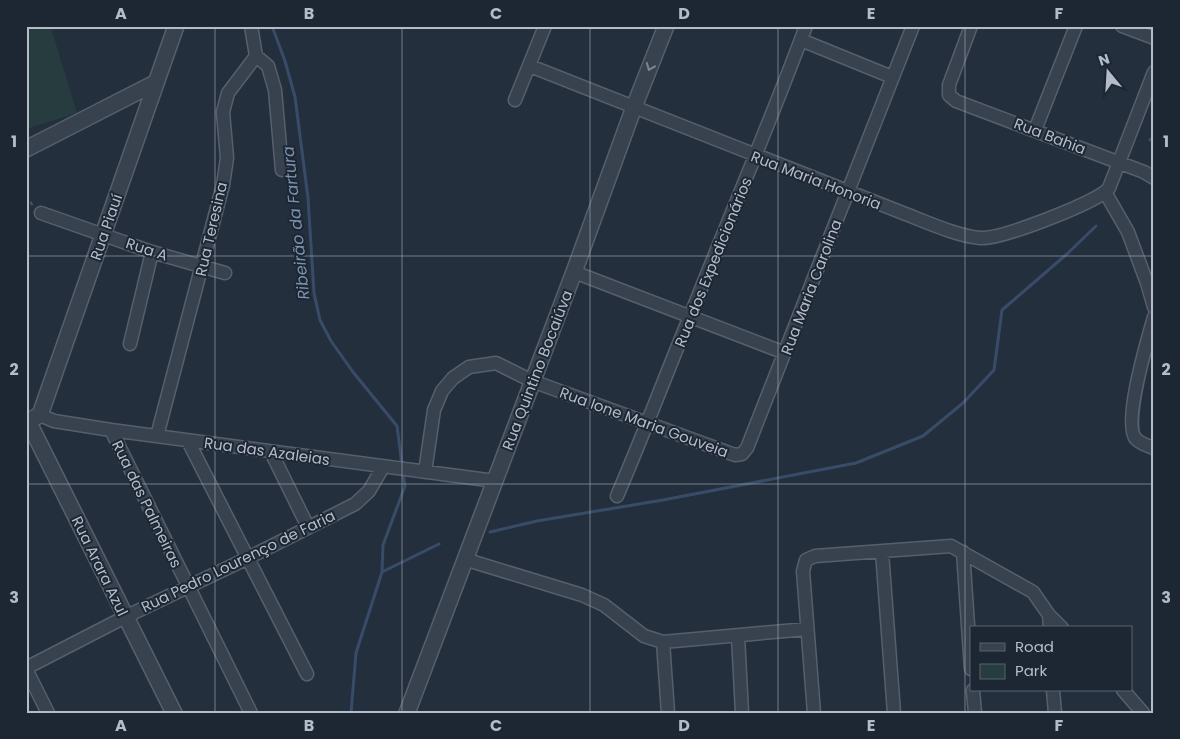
<svg xmlns="http://www.w3.org/2000/svg" width="1180" height="739" font-family="Poppins,sans-serif">
	<style>
		.green { fill: #263c3f }
		.lines { fill: none; stroke-linecap: round; stroke-linejoin: round }
		.stream { stroke: #394c67; stroke-width: 3 }
		.minor-casing { stroke: #565f6c; stroke-width: 15 }
		.tertiary-casing { stroke: #565f6c; stroke-width: 18 }
		.path { stroke: #44595c; stroke-width: 2; stroke-dasharray: 4 4; stroke-linecap: butt }
		.minor { stroke: #38414e; stroke-width: 12 }
		.tertiary { stroke: #38414e; stroke-width: 15 }
		.oneway { stroke: #7c8592 }
		.grid { fill: none; stroke: #b4bcc9; stroke-width: 1; stroke-opacity: 0.55 }
		.labels { text-anchor: middle; dominant-baseline: central; stroke-width: 4; stroke-linejoin: round; paint-order: stroke }
		.street-label { font-size: 15px; fill: #b4bcc9; stroke: #1d2633 }
		.water-label { font-size: 16px; font-style: italic; fill: #7c92b1; stroke: #1d2633 }
		.neatline { fill: none; stroke: #b4bcc9; stroke-width: 2 }
		.grid-label { font-size: 16px; text-anchor: middle; font-weight: bold; fill: #b4bcc9 }
	</style>
	<rect width="100%" height="100%" fill="#242f3e"/>
	<path class="green" d="M26 26H55L51 28 77 113 26 129Z"/>
	<g class="lines">
		<path class="stream" d="M272 26 285 61 295 97 308 198 314 293 320 320 331 341 353 372 397 426 402 465
			M1150 140 1154 136
			M490 532 537 521 663 500 856 463 923 436 963 403 994 370 1002 310 1068 253 1096 226
			M382 572 439 544
			M351 713 356 653 382 572 383 545 405 486 403 472"/>
		<g class="minor-casing">
			<path id="minor" d="M971 26 949 85V95L956 101 1144 172 1154 178
				M1122 26 1154 38
				M801 40 892 77
				M256 56 268 66 275 90 282 170
				M530 66 903 213C924 221 957 236 980 238 1003 239 1085 206 1105 192L1109 188 1154 72
				M515 100 545 26
				M1035 130 1076 26
				M1105 192 1128 232 1147 283 1154 307
				M41 213 152 252 225 273
				M574 272 785 353
				M1154 317C1148 338 1122 425 1136 439 1141 444 1148 446 1154 448
				M130 344 152 252
				M40 415 54 421 111 430 495 481
				M111 430 251 713
				M157 436 223 185 227 158 223 112 228 93 256 56 251 26
				M188 441 307 674
				M271 452 308 527
				M425 472 434 410 442 391 453 378 469 367 496 363 532 381 735 455 742 454 747 448 913 26
				M617 496C643 436 666 374 691 314 729 218 770 123 806 26
				M882 552 894 713
				M963 552 971 669
				M464 559 582 595 604 605 644 636 663 642 807 629
				M1049 615 1062 628
				M738 636 742 713
				M663 642 668 713
				M26 668 125 617 248 558 355 504 369 491 383 467
				M26 669 48 713
				M973 690 975 713
				M1053 690 1055 713
				M1123 690 1143 713
				M814 713 803 571 806 560 815 556 951 546 1033 592 1049 615 1050 628"/>
		</g>
		<g class="tertiary-casing">
			<path id="tertiary" d="M26 149 155 83
				M174 713 28 421 40 415 176 26
				M407 713 574 272 634 107 666 26"/>
		</g>
		<path class="path" d="M26 195 33 206"/>
		<use href="#minor" class="minor"/>
		<use href="#tertiary" class="tertiary"/>
	</g>
	<defs><path id="oneway-chevron" d="M-2-3.5L2.5 0L-2 3.5" fill="none" stroke-width="1.6" stroke-linecap="round" stroke-linejoin="round" transform="scale(1.25)"/></defs>
	<use class="oneway" href="#oneway-chevron" transform="translate(650 67) rotate(112)"/>
	<path class="grid" d="M215 26V713M402 26V713M590 26V713M778 26V713M965 26V713M26 256H1154M26 484H1154"/>
	<g class="labels">
		<g class="street-label">
			<text transform="translate(1050 136) rotate(21)">Rua Bahia</text>
			<text transform="translate(816 180) rotate(21)">Rua Maria Honoria</text>
			<text transform="translate(106 227) rotate(-71)">Rua Piauí</text>
			<text transform="translate(211 229) rotate(-77)">Rua Teresina</text>
			<text transform="translate(147 249) rotate(18)">Rua A</text>
			<text transform="translate(713 262) rotate(-68)">Rua dos Expedicionários</text>
			<text transform="translate(811 287) rotate(-69)">Rua Maria Carolina</text>
			<text transform="translate(537 370) rotate(-69)">Rua Quintino Bocaiúva</text>
			<text transform="translate(644 422) rotate(20)">Rua Ione Maria Gouveia</text>
			<text transform="translate(267 451) rotate(8)">Rua das Azaleias</text>
			<text transform="translate(147 504) rotate(64)">Rua das Palmeiras</text>
			<text transform="translate(238 561) rotate(-26)">Rua Pedro Lourenço de Faria</text>
			<text transform="translate(100 566) rotate(64)">Rua Arara Azul</text>
		</g>
		<g class="water-label">
			<text transform="translate(296 223) rotate(-96)">Ribeirão da Fartura</text>
		</g>
	</g>
	<rect width="1180" height="739" fill="none" stroke="#1d2633" stroke-width="55"/>
	<rect x="970" y="626" width="162" height="65" fill="#1d2633" stroke="#59626f"/>
	<rect x="980" y="643" width="25" height="8" fill="#38414e" stroke="#59626f"/>
	<text x="1015" y="652" font-size="15" fill="#b4bcc9">Road</text>
	<rect x="980" y="664" width="25" height="15" fill="#263c3f" stroke="#59626f"/>
	<text x="1015" y="676" font-size="15" fill="#b4bcc9">Park</text>
	<g transform="translate(1108 72) rotate(342)" stroke="#1d2633" stroke-width="4" paint-order="stroke">
	<path d="M0-4L9 19L0 12L-9 19Z" fill="#b4bcc9"/>
	<text y="-8" font-size="14" font-weight="bold" text-anchor="middle" fill="#b4bcc9">N</text>
	</g>
	<rect x="28" y="28" width="1124" height="684" class="neatline"/>
	<g class="grid-label">
		<text x="121" y="19">A</text>
		<text x="309" y="19">B</text>
		<text x="496" y="19">C</text>
		<text x="684" y="19">D</text>
		<text x="871" y="19">E</text>
		<text x="1059" y="19">F</text>
		<text x="14" y="147">1</text>
		<text x="1166" y="147">1</text>
		<text x="14" y="375">2</text>
		<text x="1166" y="375">2</text>
		<text x="14" y="603">3</text>
		<text x="1166" y="603">3</text>
		<text x="121" y="731">A</text>
		<text x="309" y="731">B</text>
		<text x="496" y="731">C</text>
		<text x="684" y="731">D</text>
		<text x="871" y="731">E</text>
		<text x="1059" y="731">F</text>
	</g>
</svg>
